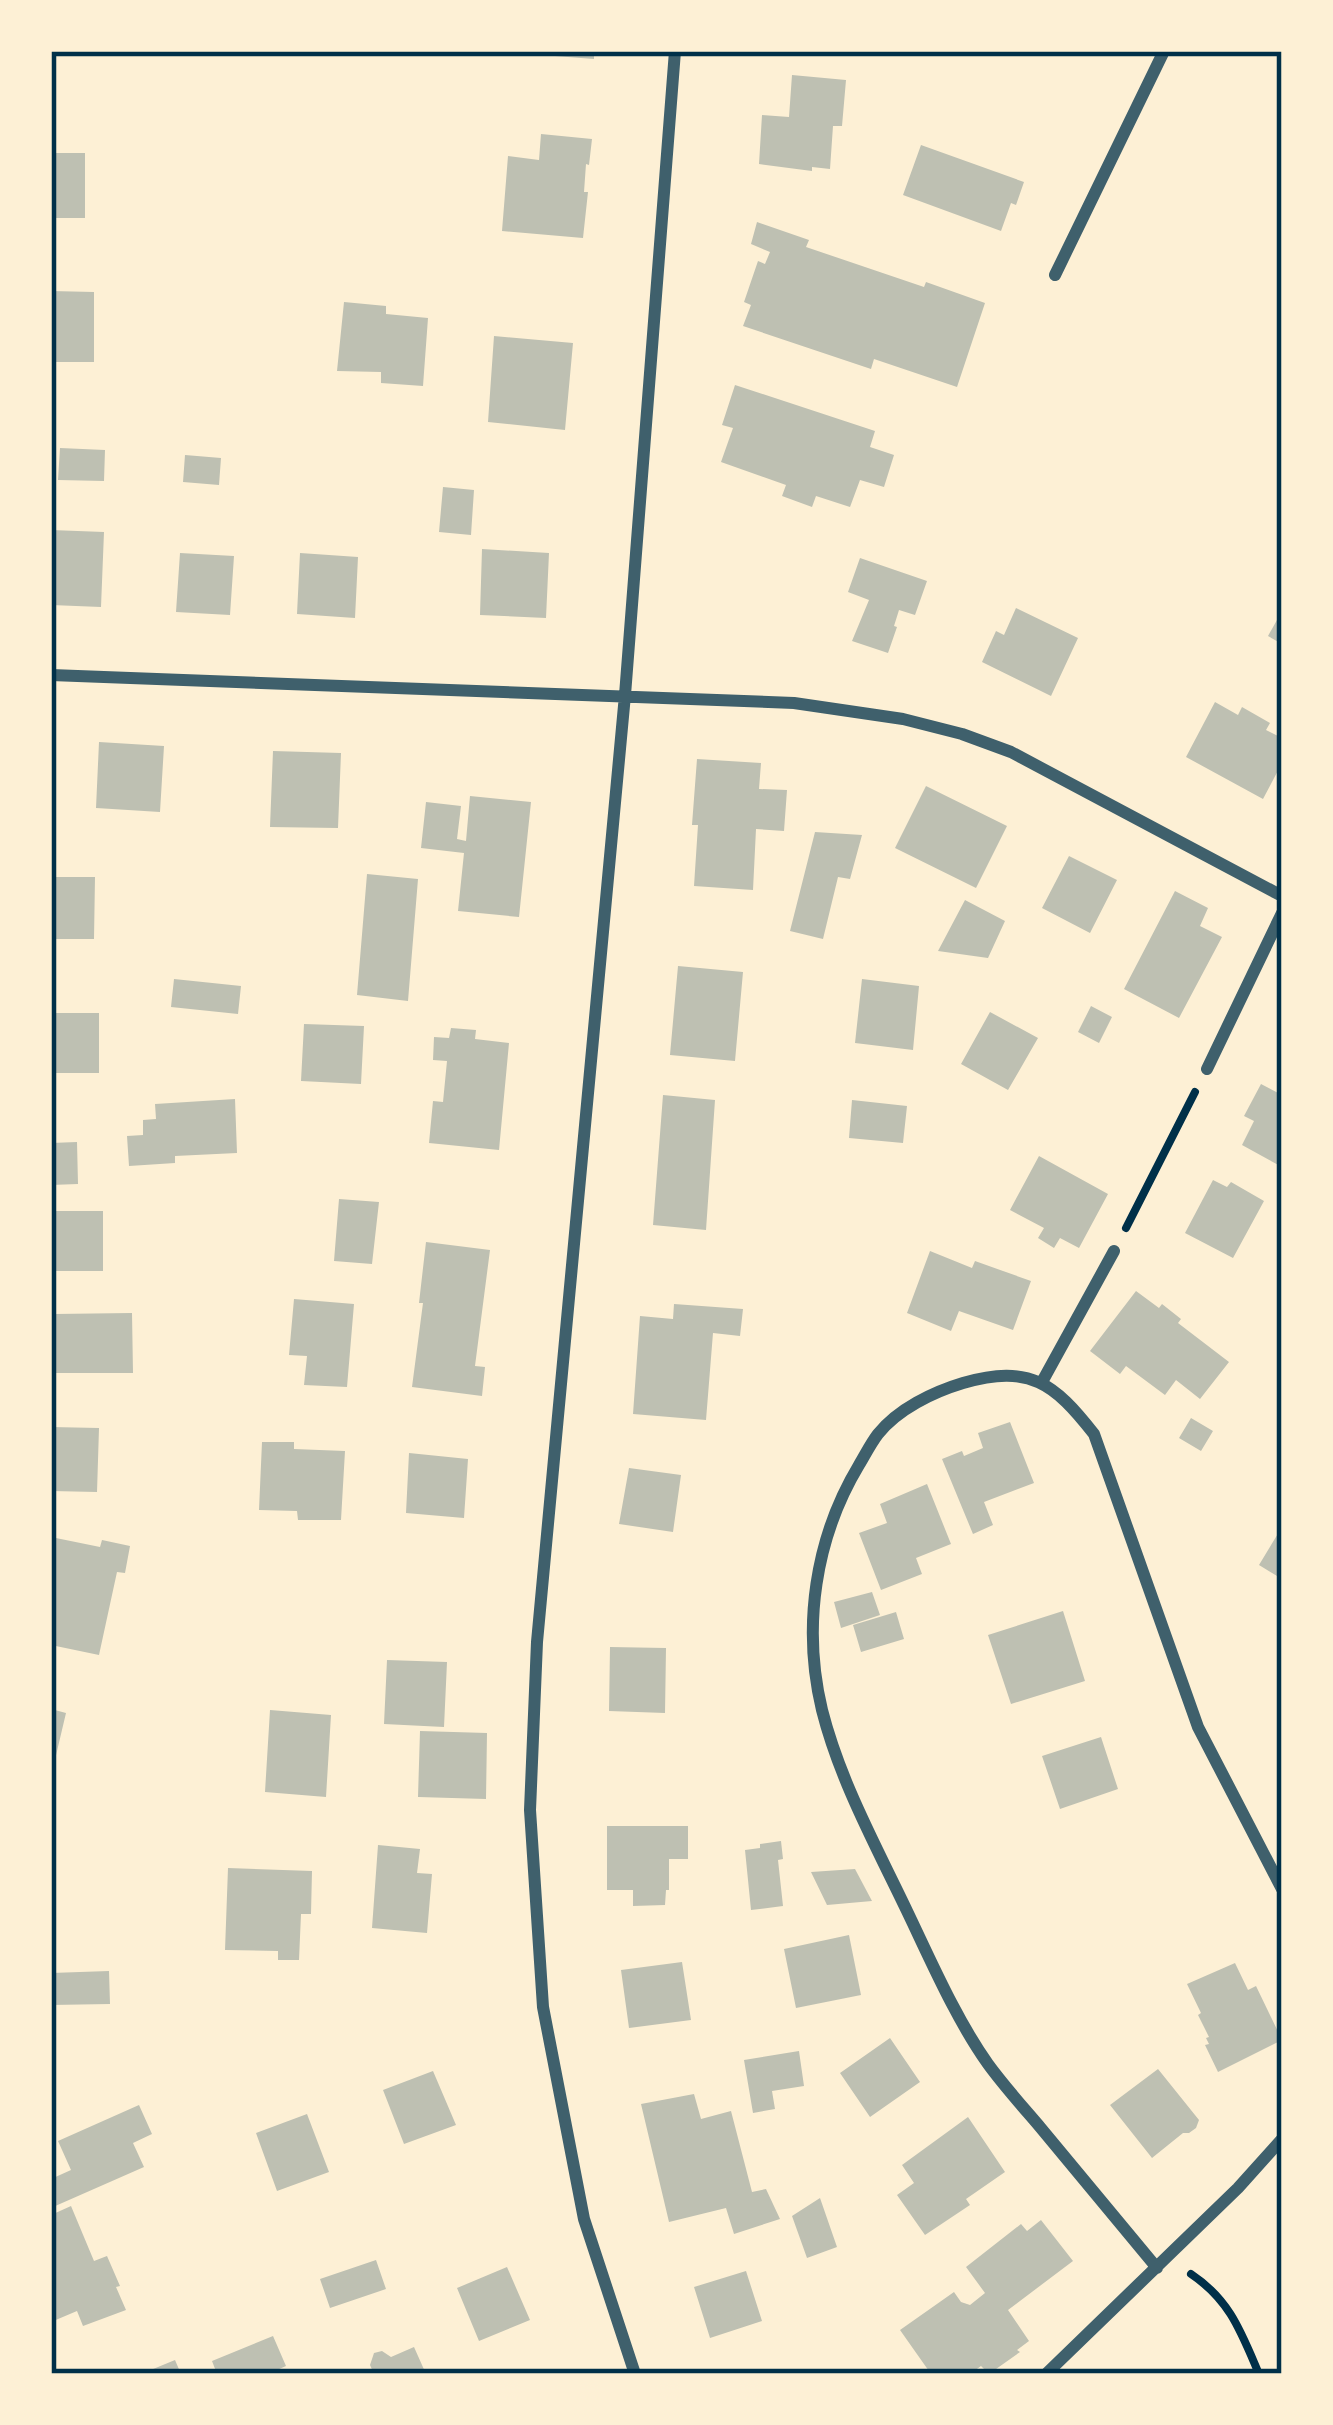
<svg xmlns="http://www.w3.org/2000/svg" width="1333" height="2425" font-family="'Playfair Display',serif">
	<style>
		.building { fill: #bec0b2 }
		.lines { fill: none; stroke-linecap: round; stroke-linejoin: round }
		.path { stroke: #003049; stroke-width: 8 }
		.minor { stroke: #3f606c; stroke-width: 12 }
		.neatline { fill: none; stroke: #003049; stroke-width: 4.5 }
	</style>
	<rect width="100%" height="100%" fill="#fdf0d5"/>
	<path class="building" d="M556 51H594V59L555 56Z
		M792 75 846 80 842 126H833L830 169 812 167V171L759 164 762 115 789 117Z
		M541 134 592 139 589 165 586 164 584 192H588L583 238 502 231 508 156 539 160Z
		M921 145 1024 182 1016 205 1011 203 1001 231 903 195Z
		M51 153H85V218H51Z
		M757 222 809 240 806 247 924 287 926 282 985 303 957 387 874 359 871 369 743 326 751 305 744 302 758 261 765 264 770 252 751 244Z
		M51 291 94 292V362H51Z
		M344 302 386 306V314L428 318 423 386 381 383V372L337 371Z
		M494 336 573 343 565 430 488 422Z
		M735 385 875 431 870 447 894 455 884 487 860 480 850 507 816 496 812 507 782 496 786 485 721 462 733 428 722 425Z
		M60 448 105 450 104 481 58 480Z
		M185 455 221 458 219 485 183 482Z
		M443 487 474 490 471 535 439 532Z
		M51 530 104 532 101 607 51 605Z
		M482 549 549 553 546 618 480 615Z
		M180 553 234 556 230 615 176 612Z
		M300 553 358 557 355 618 297 614Z
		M860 558 927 581 915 615 899 610 894 626 897 627 888 653 852 641 869 600 848 592Z
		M1016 608 1078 638 1051 696 982 662 996 631 1004 635Z
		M1282 611V644L1268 636Z
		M1215 702 1238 715 1242 707 1270 723 1266 730 1282 738V763L1263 799 1186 757Z
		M99 742 164 746 160 812 96 808Z
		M273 751 341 753 338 828 270 827Z
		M697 759 761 763 759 789 787 790 784 831 756 829 753 890 694 886 698 825H692Z
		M926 786 1007 826 976 888 895 848Z
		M470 796 531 802 519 917 458 911 464 853 421 848 426 802 461 806 457 839 466 841Z
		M815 832 862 835 850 879 838 877 823 939 790 931Z
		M1069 856 1117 880 1090 933 1042 908Z
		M367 874 418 879 408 1001 357 995Z
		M51 877H95L94 939H51Z
		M1175 891 1208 908 1200 926 1222 937 1179 1018 1124 989Z
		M965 900 1005 921 988 958 938 951Z
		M678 966 743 972 735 1061 670 1055Z
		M174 979 241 986 238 1014 171 1007Z
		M862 979 919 986 913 1050 855 1043Z
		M1091 1006 1112 1017 1099 1043 1078 1032Z
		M990 1012 1038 1038 1008 1090 961 1064Z
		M51 1013H99V1073H51Z
		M304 1024 364 1026 361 1084 301 1081Z
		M451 1028 476 1030 475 1039 509 1043 499 1150 429 1143 433 1101 443 1102 447 1061 433 1060 434 1037 449 1038Z
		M1261 1084 1282 1095V1167L1242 1145 1254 1121 1244 1116Z
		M663 1095 715 1100 706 1230 653 1225Z
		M235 1099 237 1153 175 1156V1163L129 1166 127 1136 143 1135V1120L156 1119 155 1104Z
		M852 1100 907 1106 903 1143 849 1138Z
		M77 1142 78 1184 51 1185V1143Z
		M1039 1156 1108 1194 1079 1248 1060 1238 1054 1248 1038 1238 1044 1228 1010 1210Z
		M1213 1180 1227 1187 1231 1182 1264 1201 1233 1258 1185 1233Z
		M339 1199 379 1202 372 1264 334 1261Z
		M51 1211H103V1271H51Z
		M426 1242 490 1250 475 1366 485 1367 482 1396 412 1387 423 1303H419Z
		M930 1251 972 1268 975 1261 1031 1281 1013 1330 959 1311 951 1331 907 1313Z
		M1136 1291 1159 1308 1162 1304 1181 1319 1178 1323 1229 1362 1200 1399 1176 1380 1165 1395 1126 1366 1120 1374 1090 1351Z
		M294 1299 354 1304 347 1387 304 1385 307 1356 289 1355Z
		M674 1304 743 1309 740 1336 713 1333 706 1420 633 1414 640 1316 673 1319Z
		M132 1313 133 1373H51L54 1314Z
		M1191 1418 1213 1431 1201 1451 1179 1438Z
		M1010 1422 1034 1483 984 1502 993 1525 973 1534 942 1459 962 1451 964 1456 983 1448 978 1433Z
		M51 1427 99 1428 97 1492 51 1491Z
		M262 1442H294V1449L345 1451 341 1520H298L297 1511 259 1510Z
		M409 1453 468 1459 464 1518 406 1513Z
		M629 1468 681 1475 673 1532 619 1524Z
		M927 1484 951 1544 916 1558 922 1574 881 1590 859 1533 887 1523 880 1504Z
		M1282 1527V1579L1259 1565Z
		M51 1537 100 1547 102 1540 130 1546 125 1573 117 1572 99 1655 51 1645Z
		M872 1592 880 1615 841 1628 834 1602Z
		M1063 1611 1085 1681 1011 1704 988 1635Z
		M896 1612 904 1639 861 1652 853 1625Z
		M610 1647 666 1648 665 1713 609 1711Z
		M387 1660 447 1662 444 1727 384 1724Z
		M51 1709 66 1713 53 1768H51Z
		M270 1710 331 1715 326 1797 265 1792Z
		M420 1731 487 1733 486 1799 418 1797Z
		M1101 1737 1118 1789 1060 1809 1042 1756Z
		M607 1826H688V1859H669V1890H666L665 1905 633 1906V1890H607Z
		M781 1841 783 1859 778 1860 783 1906 751 1910 745 1850 760 1848V1844Z
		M378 1845 420 1849 417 1873 432 1874 427 1933 372 1928Z
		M228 1868 312 1871 311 1914H301L299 1960H278V1951L225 1950Z
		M855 1869 872 1901 827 1905 811 1872Z
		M849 1935 861 1995 796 2008 784 1949Z
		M682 1962 691 2020 629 2028 621 1970Z
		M1235 1963 1248 1990 1256 1986 1282 2040 1218 2072 1205 2045 1209 2044 1206 2038 1209 2037 1198 2015 1201 2013 1187 1984Z
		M109 1971 110 2004 51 2005V1973Z
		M890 2038 920 2082 870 2117 840 2073Z
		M799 2051 804 2086 772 2091 775 2109 753 2113 744 2060Z
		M1158 2069 1199 2120 1196 2128 1189 2133H1183L1152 2158 1110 2105Z
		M433 2071 456 2125 404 2144 383 2090Z
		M694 2094 701 2119 731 2111 752 2192 766 2189 780 2219 734 2234 726 2208 669 2222 641 2104Z
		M139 2105 152 2134 133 2143 144 2167 53 2207 51 2179 71 2170 58 2141Z
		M307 2114 329 2172 277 2191 256 2133Z
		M968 2117 1005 2172 966 2199 970 2205 925 2235 897 2195 914 2183 902 2165Z
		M820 2198 837 2247 807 2258 792 2216Z
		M71 2206 94 2261 107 2256 120 2286 116 2287 126 2310 83 2326 77 2311 51 2322V2215Z
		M1041 2220 1073 2261 1008 2310 1029 2341 1017 2350 1020 2352 989 2374 981 2366 970 2374H931L900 2330 954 2292 961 2302 970 2305 985 2293 966 2267 1021 2224 1027 2231Z
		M376 2260 386 2289 330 2308 320 2279Z
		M507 2267 530 2320 479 2341 457 2288Z
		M746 2271 762 2321 710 2338 694 2287Z
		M273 2336 286 2366 268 2374H217L212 2361Z
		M414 2347 426 2374H374L370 2365 374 2353 382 2351 391 2357Z
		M175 2360 181 2374H141Z"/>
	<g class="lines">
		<path class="path" d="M1126 1228 1195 1092
			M1191 2274C1230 2300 1241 2332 1259 2374"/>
		<path class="minor" d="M1055 275 1164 51
			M51 675 794 703 903 719 962 734 1011 752 1282 896
			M1207 1069 1282 913
			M1042 1382 1114 1251
			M1157 2268C1118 2221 1079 2174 1040 2127 1023 2107 1004 2086 988 2064 956 2019 931 1961 907 1911 876 1846 840 1781 822 1710 802 1627 815 1538 859 1465 865 1455 871 1443 878 1434 898 1409 933 1392 963 1383 1030 1364 1054 1383 1094 1434L1198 1727 1282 1889
			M635 2374 584 2219 543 2007 530 1810 537 1642 625 695 675 51
			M1046 2374 1238 2188 1282 2139"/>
	</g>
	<rect width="1333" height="2425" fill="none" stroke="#fdf0d5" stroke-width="108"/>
	<rect x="54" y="54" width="1225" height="2317" class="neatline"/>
</svg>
